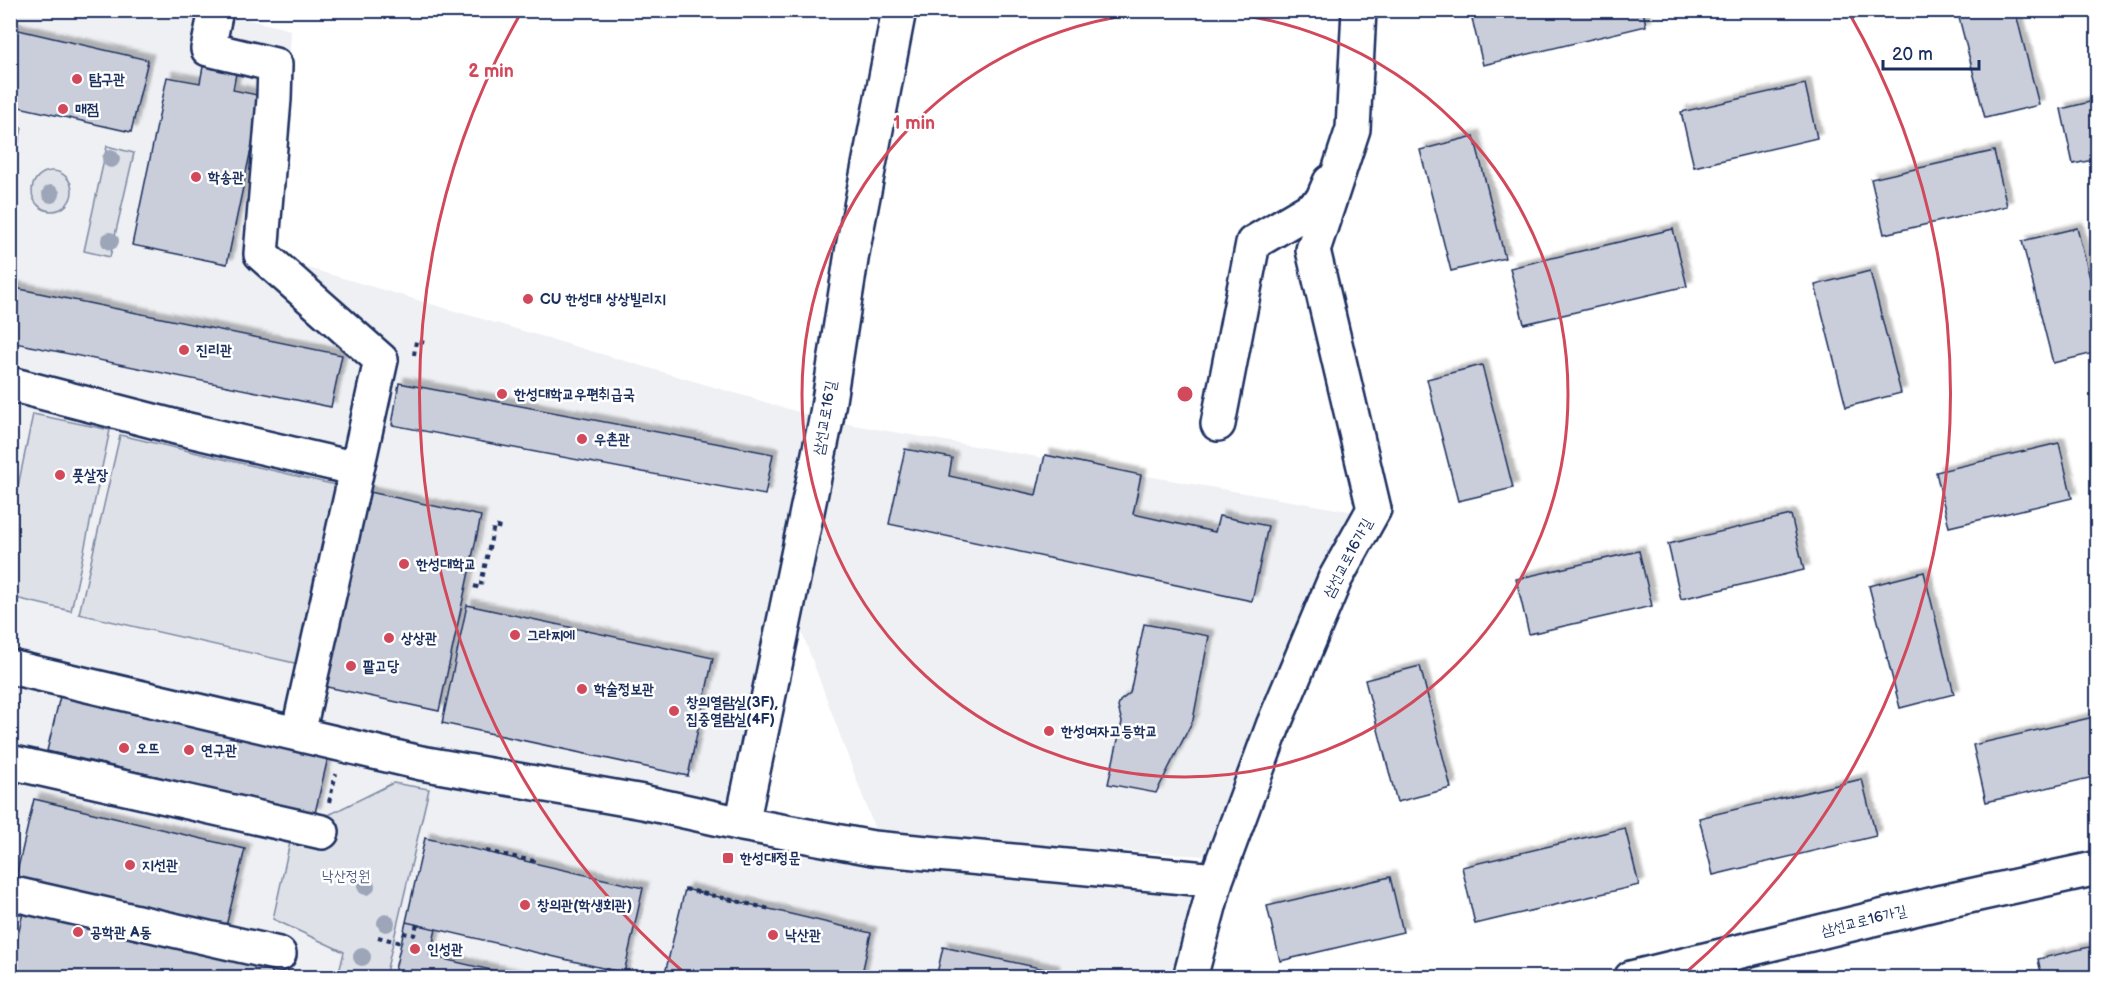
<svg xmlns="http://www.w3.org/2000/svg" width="2108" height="988" font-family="'Balsamiq Sans','Poor Story',sans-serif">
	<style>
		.built { fill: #eff0f4 }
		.green { fill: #dee1e7; stroke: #7c88a2; stroke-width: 1.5 }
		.building { fill: #caceda; stroke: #1b2f5e; stroke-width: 1.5; filter: url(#shadow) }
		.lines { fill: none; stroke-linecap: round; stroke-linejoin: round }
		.minor-casing { stroke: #1b2f5e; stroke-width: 38 }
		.path { stroke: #1b2f5e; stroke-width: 4; stroke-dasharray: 4.5 4.5; stroke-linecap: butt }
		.minor { stroke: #fff; stroke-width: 33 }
		.tree { fill: #9da5b9 }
		.ring { fill: none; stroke: #d1495b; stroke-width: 3 }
		.poi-dot { fill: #d1495b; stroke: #fff; stroke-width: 2 }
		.labels { text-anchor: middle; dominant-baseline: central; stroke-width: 5; stroke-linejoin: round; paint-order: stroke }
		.poi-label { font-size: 15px; font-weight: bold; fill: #1b2f5e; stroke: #fff; text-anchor: start }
		.street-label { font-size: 15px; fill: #1b2f5e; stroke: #fff }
		.park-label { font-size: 15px; fill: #4c5c80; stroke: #fff }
		.centre { fill: #d1495b; stroke: #fff; stroke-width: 3 }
		.ring-label { font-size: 18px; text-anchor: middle; font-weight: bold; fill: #d1495b; stroke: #fff; stroke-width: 5; stroke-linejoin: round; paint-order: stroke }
	</style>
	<defs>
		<filter id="shadow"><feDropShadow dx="5.5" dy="-5.5" stdDeviation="1.5" flood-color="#0004"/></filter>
	</defs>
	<rect width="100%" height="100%" fill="#fff"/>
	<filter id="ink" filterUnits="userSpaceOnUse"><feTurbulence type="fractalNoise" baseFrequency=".0167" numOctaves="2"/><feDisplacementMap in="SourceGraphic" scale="12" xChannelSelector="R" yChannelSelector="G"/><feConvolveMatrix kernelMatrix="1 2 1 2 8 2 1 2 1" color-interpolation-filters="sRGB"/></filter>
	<g filter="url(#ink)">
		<path class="built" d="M10 11H213L291 30 281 260 826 420 762 808 791 832 1216 880 1186 977H11Z
			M836 422 1354 512 1205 856 877 835 800 627Z"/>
		<path class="green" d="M11 125 22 128 11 176 10 125Z
			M107 146 134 153 110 257 84 251Z
			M32 191a20 20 0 1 1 40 0a20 20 0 1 1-40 0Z
			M33 414 110 430 71 611 11 597V520Z
			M120 435 340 486 299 664 79 614Z
			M393 783 429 789 385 977H338L344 952 273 919 292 833Z"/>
		<path class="building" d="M1470 10H1643L1646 26 1483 65Z
			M1957 10H2015L2039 105 1985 118Z
			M10 28 148 60 131 132 10 105Z
			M204 61 237 68 233 90 262 96 227 264 132 245 167 77 200 83Z
			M1805 84 1817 138 1694 167 1681 112Z
			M2098 100V159L2073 164 2061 109Z
			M1474 136 1505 258 1451 271 1420 150Z
			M1994 151 2007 206 1884 234 1871 179Z
			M2077 228 2098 309V352L2053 363 2022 241Z
			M1673 229 1687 286 1524 324 1510 268Z
			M1870 271 1901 393 1846 407 1815 285Z
			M10 287 342 355 331 407 10 342Z
			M1482 365 1513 488 1458 501 1427 379Z
			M399 383 773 454 765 495 392 425Z
			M2059 443 2072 498 1949 527 1936 472Z
			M905 449 952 458 949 476 1036 495 1045 455 1141 475 1133 514 1215 532 1219 516 1268 526 1252 601 889 524Z
			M356 489 481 516 439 711 313 684Z
			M1791 515 1804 570 1681 599 1668 544Z
			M1639 551 1652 606 1529 634 1516 579Z
			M1924 572 1954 694 1900 708 1869 586Z
			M467 605 713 658 688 776 442 723Z
			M1144 624 1209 636 1193 720 1156 793 1108 784 1122 722 1118 707 1120 701 1130 693Z
			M1420 666 1451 788 1397 802 1365 680Z
			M62 688 330 749 315 813 47 751Z
			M2098 716V776L1986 802 1973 745Z
			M1862 779 1876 836 1713 875 1699 818Z
			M34 799 245 849 225 930 15 881Z
			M1625 828 1639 885 1475 924 1462 867Z
			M425 838 643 888 624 973 406 922Z
			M1390 877 1403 932 1280 961 1267 906Z
			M685 889 871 933 861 978H664Z
			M24 907 274 962 271 978H46L11 970Z
			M406 922 436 929 430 956 526 978H393Z
			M2098 945V978H2042L2038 959Z
			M943 947 1054 971 1053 978H936Z
			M604 968 624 973 623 978H602Z"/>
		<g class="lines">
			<g class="minor-casing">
				<path id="minor" d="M216 10 208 49 275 65 274 99 261 254 381 360 357 469
					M10 384 180 428 357 469 298 734
					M1218 424 1253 243 1321 203 1330 182
					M10 667 421 763 643 802 742 824 873 848 1216 880
					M10 762 322 832
					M742 824 826 420 852 253 899 10
					M10 893 279 954
					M1190 978 1216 880 1273 726 1335 579 1374 509 1313 250 1353 129 1359 10
					M1631 978 1942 902 2098 868"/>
			</g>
			<path class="path" d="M414 355 416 341 426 343
				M474 586 480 588 494 526 502 528
				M329 802 336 774
				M486 851 534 861 533 863
				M685 889 770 909
				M403 933 414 935 417 924
				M378 937 401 943"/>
			<use href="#minor" class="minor"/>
		</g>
		<g class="tree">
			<circle cx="111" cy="159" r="9"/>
			<circle cx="51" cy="194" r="9"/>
			<circle cx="110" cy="241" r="9"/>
			<circle cx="366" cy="886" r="9"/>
			<circle cx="386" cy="923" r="9"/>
			<circle cx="362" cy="957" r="9"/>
		</g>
	</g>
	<g class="ring">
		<circle cx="1185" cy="394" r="383"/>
		<path d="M688 976A766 766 0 0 1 522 11M1848 11A766 766 0 0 1 1682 976"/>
	</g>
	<g class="poi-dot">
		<circle cx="77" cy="79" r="6"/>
		<circle cx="63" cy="109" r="6"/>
		<circle cx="196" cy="177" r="6"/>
		<circle cx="528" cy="299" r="6"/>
		<circle cx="184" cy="350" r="6"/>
		<circle cx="502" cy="394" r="6"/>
		<circle cx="582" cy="439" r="6"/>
		<circle cx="60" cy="475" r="6"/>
		<circle cx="404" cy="564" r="6"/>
		<circle cx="515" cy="635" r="6"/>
		<circle cx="389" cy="638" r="6"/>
		<circle cx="351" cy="666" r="6"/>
		<circle cx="582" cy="689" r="6"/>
		<circle cx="674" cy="711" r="6"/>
		<circle cx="1049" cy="731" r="6"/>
		<circle cx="124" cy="748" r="6"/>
		<circle cx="189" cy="750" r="6"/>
		<rect x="722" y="852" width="12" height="12" rx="3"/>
		<circle cx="130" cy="865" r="6"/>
		<circle cx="525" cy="905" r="6"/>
		<circle cx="78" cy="932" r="6"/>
		<circle cx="773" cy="935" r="6"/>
		<circle cx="415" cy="949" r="6"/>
	</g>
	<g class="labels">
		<g class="poi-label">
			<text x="89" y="79">탐구관</text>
			<text x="75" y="109">매점</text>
			<text x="208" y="177">학송관</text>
			<text x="540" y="299">CU 한성대 상상빌리지</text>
			<text x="196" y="350">진리관</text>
			<text x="514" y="394">한성대학교우편취급국</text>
			<text x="594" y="439">우촌관</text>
			<text x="72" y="475">풋살장</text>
			<text x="416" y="564">한성대학교</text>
			<text x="527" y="635">그라찌에</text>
			<text x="401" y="638">상상관</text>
			<text x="363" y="666">팥고당</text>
			<text x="594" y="689">학술정보관</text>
			<text x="686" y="702">창의열람실(3F),<tspan x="686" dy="17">집중열람실(4F)</tspan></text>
			<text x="1061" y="731">한성여자고등학교</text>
			<text x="136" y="748">오뜨</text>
			<text x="201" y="750">연구관</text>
			<text x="740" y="858">한성대정문</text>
			<text x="142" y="865">지선관</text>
			<text x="537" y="905">창의관(학생회관)</text>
			<text x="90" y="932">공학관 A동</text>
			<text x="785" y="935">낙산관</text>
			<text x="427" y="949">인성관</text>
		</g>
		<g class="street-label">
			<text transform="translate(825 418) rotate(-80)">삼선교로16길</text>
			<text transform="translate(1348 558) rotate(-62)">삼선교로16가길</text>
			<text transform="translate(1864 921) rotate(-14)">삼선교로16가길</text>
		</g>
		<g class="park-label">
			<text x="346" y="876">낙산정원</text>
		</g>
	</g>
	<circle cx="1185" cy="394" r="9" class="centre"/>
	<g class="ring-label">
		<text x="491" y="77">2 min</text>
		<text x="914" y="129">1 min</text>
	</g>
	<rect width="2108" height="988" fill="none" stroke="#fff" stroke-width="36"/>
	<rect x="18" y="18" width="2072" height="952" fill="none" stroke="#1b2f5e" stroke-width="2" filter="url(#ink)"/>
	<path d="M1883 60v9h96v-9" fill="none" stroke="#1b2f5e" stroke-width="3"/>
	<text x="1892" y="60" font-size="18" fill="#1b2f5e" stroke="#ffffff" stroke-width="4.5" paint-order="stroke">20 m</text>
</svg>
